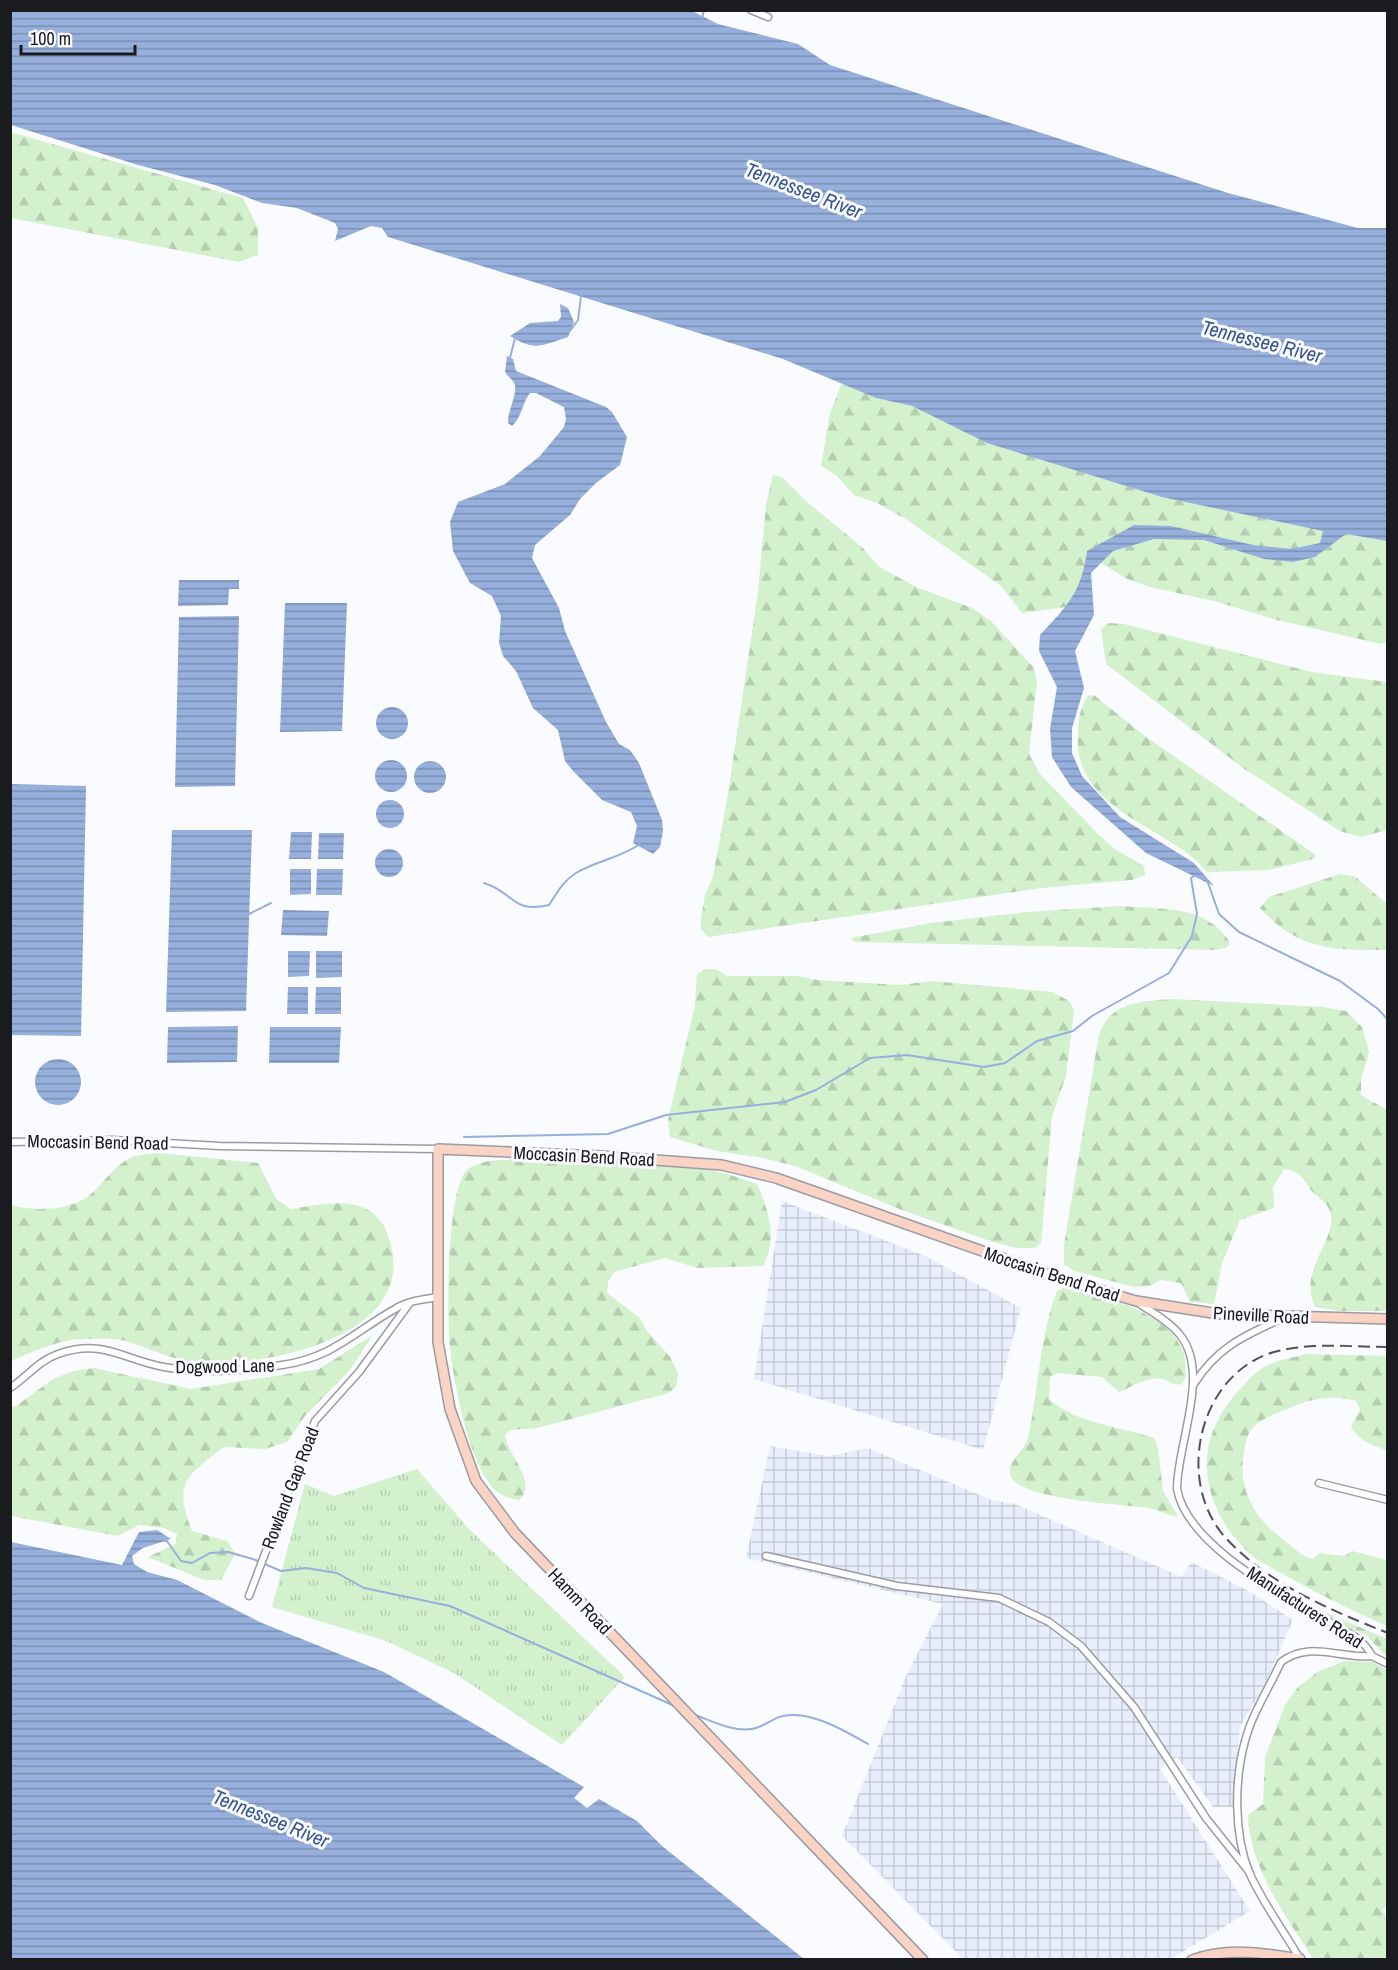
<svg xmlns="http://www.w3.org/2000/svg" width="1398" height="1970" font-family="'Archivo Narrow',sans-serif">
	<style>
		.industrial { fill: url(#industrial-grid) }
		.grass { fill: url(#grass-tufts) }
		.forest { fill: url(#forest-firs) }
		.water { fill: url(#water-rules) }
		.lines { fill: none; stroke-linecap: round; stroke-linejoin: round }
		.stream { stroke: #96afdc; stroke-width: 2 }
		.street-casing { stroke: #999ca3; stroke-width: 9 }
		.secondary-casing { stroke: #999ca3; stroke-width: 12 }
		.street { stroke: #fff; stroke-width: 6 }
		.secondary { stroke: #fad3c5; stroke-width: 9 }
		.rail { stroke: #525356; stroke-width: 2; stroke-dasharray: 12 6; stroke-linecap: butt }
		.labels { text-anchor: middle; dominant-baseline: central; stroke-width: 6; stroke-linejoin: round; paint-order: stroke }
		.street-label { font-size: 18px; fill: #1a1b1e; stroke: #fafbfe }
		.water-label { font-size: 20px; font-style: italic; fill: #375690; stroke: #fafbfe }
	</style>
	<defs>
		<pattern id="industrial-grid" width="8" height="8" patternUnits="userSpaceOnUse" patternTransform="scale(1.5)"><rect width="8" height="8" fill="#e9eefd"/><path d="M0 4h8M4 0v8" fill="none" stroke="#c7ccd8"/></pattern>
		<pattern id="grass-tufts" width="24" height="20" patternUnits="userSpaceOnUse" patternTransform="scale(1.5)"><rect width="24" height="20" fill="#d2f1cc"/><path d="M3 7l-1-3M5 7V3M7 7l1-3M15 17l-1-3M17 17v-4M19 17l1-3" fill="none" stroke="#b4ceaf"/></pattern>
		<pattern id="forest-firs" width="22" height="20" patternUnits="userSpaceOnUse" patternTransform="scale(1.5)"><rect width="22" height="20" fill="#d2f1cc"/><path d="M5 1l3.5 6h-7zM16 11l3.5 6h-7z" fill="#b4ceaf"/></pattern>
		<pattern id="water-rules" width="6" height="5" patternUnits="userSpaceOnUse" patternTransform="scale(1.5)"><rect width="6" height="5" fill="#96afdc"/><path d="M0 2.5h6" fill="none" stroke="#7a8eb2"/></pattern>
	</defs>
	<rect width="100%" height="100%" fill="#fafbfe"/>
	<path class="industrial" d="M782 1201 923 1255 1021 1308 983 1450 754 1379Z
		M770 1446 829 1456 868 1448 992 1500 1015 1504 1182 1577 1191 1562 1247 1590 1293 1620 1265 1684 1240 1727 1233 1807H1213L1177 1757 1160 1769 1250 1911 1171 1959H963L842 1836 906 1676 943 1604 746 1558Z"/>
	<path class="grass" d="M417 1469 470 1530 625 1677 562 1745 454 1673 386 1641 272 1607 305 1484 334 1496Z"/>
	<path class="forest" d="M10 132 243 198 258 228V255L239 262 11 218Z
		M842 383 876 398 912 406 987 443 1346 534 1387 541V642L1381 644 1277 620 1214 601 1150 587 1125 578 1095 559 1085 562 1083 579 1066 607 1022 613 1001 586 909 521 877 503 854 495 836 475 821 466 830 413Z
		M773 475 782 477 807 502 863 548 878 566 916 587 972 608 991 621 1033 667 1037 681 1029 754 1040 774 1099 835 1116 850 1144 866 1145 875 1132 880 1041 888 708 937 701 929V919L705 895 713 877 728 794 758 592 766 505Z
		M1108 623 1124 624 1312 672 1387 682V830L1361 837 1340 831 1243 768 1106 664 1101 629Z
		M1094 695 1142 734 1316 855 1313 859 1268 870 1207 872C1172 827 1073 812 1078 735 1078 722 1080 706 1088 696Z
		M1340 874 1354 876 1387 904V950C1334 950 1299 951 1260 908L1269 897Z
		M1122 906C1163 910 1205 904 1230 942L1228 947 1216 950 855 942 851 938 931 923 1026 912Z
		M706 969H716L727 976H797L818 980 900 985 932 981 1053 992 1069 1001 1074 1010 1066 1076 1052 1116 1041 1243 1035 1248H1017L993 1242 902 1210 795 1166 763 1158 717 1151 670 1137 668 1120 695 1005 697 974Z
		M1174 999 1323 1007 1346 1011 1362 1027 1369 1052 1361 1080V1095L1387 1110V1311H1340L1315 1307C1296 1267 1344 1235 1328 1207 1324 1200 1316 1196 1311 1190 1302 1177 1301 1172 1284 1169L1273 1187 1274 1208 1240 1220 1222 1263 1214 1304 1190 1302 1181 1283 1160 1280 1150 1286 1134 1287 1074 1271 1064 1264V1245L1099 1034C1102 1029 1105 1021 1109 1017 1125 1001 1153 1000 1174 999Z
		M160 1153 258 1163 277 1200 291 1209C337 1202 380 1191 392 1250 410 1339 263 1367 199 1363 173 1361 150 1348 125 1341 113 1338 97 1339 84 1339 61 1339 31 1352 11 1361V1205C34 1212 71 1211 91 1194 105 1181 115 1165 132 1157 140 1154 151 1154 160 1153Z
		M525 1159C598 1161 688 1156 757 1184 769 1212 778 1238 763 1266L697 1268 665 1258 614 1272 608 1282 607 1293 640 1318 647 1331 670 1357 678 1373 676 1387 669 1393 537 1428 510 1430 505 1435C507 1456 539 1482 519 1500 510 1499 502 1496 495 1490 469 1464 454 1384 450 1348 447 1318 446 1186 468 1169 484 1158 506 1160 525 1159Z
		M1064 1288C1100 1295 1162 1310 1180 1345 1186 1354 1185 1366 1186 1377L1182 1384C1172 1386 1171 1382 1163 1379 1149 1375 1132 1387 1119 1392L1102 1377 1056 1373 1050 1378 1049 1399C1077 1424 1119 1426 1154 1438L1158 1448 1163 1491 1178 1516C1168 1517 1158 1509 1148 1508 1125 1504 1015 1500 1010 1474 1008 1460 1025 1451 1028 1438 1039 1389 1039 1338 1057 1291Z
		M373 1335 349 1371 305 1416 287 1442 265 1449 224 1447C186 1476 173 1483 192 1531L227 1541 235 1554 221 1580H204L148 1557 176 1544 177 1534 164 1528 139 1525 118 1536 11 1516V1407L16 1406 53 1379 73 1371 94 1368 191 1389 319 1369Z
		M1305 1354 1387 1356V1450C1375 1447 1356 1439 1351 1426L1360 1410 1356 1401C1334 1395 1315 1398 1294 1406 1280 1412 1264 1417 1253 1427 1247 1434 1245 1444 1244 1453 1236 1493 1259 1523 1290 1545 1297 1551 1303 1557 1313 1559L1319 1553 1344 1556 1352 1551 1387 1560V1626C1351 1610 1316 1593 1281 1573 1271 1567 1259 1562 1250 1554 1203 1510 1190 1449 1233 1397 1243 1386 1253 1373 1266 1366 1277 1360 1293 1358 1305 1354Z
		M1311 1606 1387 1639V1657L1366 1635 1333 1620Z
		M1345 1661 1373 1662 1387 1670 1388 1906 1383 1909 1387 1919V1959H1313C1285 1914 1250 1869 1248 1815L1263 1804 1265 1757 1285 1705 1298 1687 1317 1672Z"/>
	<path class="water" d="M667 11 694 12 718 24 798 44 830 65 1228 193 1358 228H1387V541L1346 534 1315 557 1293 562 1264 559 1204 540 1154 539 1113 551 1091 573 1094 615 1075 651 1084 688 1072 728V753L1082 776 1120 817 1194 863 1214 886 1146 853 1071 787 1052 757 1050 729 1057 687 1039 651 1040 635C1068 605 1081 593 1087 551L1134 525 1171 526 1253 545 1291 549 1320 543 1323 531 1162 497 987 443 912 406 876 398 783 359 388 237 382 228 371 226 335 241 338 229 335 223 297 208 262 203 215 185 138 165 11 125V11Z
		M560 304 568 308 574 322 568 337C542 345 536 352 510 336L530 323 558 321 561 317Z
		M507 356 513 359 516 371 606 407 612 412 627 437 620 465 596 483 580 499 570 515 535 545 532 558 559 608 565 631 606 722 619 744 630 750 639 763 662 820 663 831 660 847 653 854 633 843 637 826 631 812 602 800 573 771 565 761 558 730 533 708 516 671 503 656 499 643 501 616 492 596 470 583 453 551 450 522 458 502 505 484 540 456 564 427 566 419 564 407 536 393H530C522 403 522 417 512 426L508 423C507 411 519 393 514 383 512 378 507 377 505 371Z
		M179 580H239V589H229L228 605 178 606Z
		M285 603H347L342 731 280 732Z
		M239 616 235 786 175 787 179 617Z
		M376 723a16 16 0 1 1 32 0a16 16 0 1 1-32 0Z
		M375 776a16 16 0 1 1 32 0a16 16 0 1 1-32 0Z
		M414 777a16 16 0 1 1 32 0a16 16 0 1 1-32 0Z
		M11 784 86 786 81 1036 11 1035Z
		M376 814a14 14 0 1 1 28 0a14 14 0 1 1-28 0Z
		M172 830H252L246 1011 166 1012Z
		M291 832H312L311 859H289Z
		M319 833H344L343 859H318Z
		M375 863a14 14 0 1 1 28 0a14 14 0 1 1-28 0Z
		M290 869H311V894L290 895Z
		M317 869H343L342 895H316Z
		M283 910 329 911 327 936 281 935Z
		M288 951H310L309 976 288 977Z
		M316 951H342V977L316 978Z
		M288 987H308V1014H287Z
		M316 987H341V1014H315Z
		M238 1026 237 1062 167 1063 168 1027Z
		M270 1027H341L339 1063H269Z
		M35 1082a23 23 0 1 1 46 0a23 23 0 1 1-46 0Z
		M157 1530 171 1539 143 1548 132 1556 134 1564 147 1572 177 1580 262 1623 384 1672 584 1787 574 1798 587 1808 599 1799 637 1821 662 1846 804 1959H11V1542L122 1565 139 1532Z"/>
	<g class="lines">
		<path class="stream" d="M702 19 704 10
			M570 331 578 320 581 296
			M510 358 515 338
			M1207 880 1219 914 1239 932 1340 981 1378 1009 1388 1020
			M484 883C514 892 512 914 549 905 557 893 563 881 576 873 596 861 620 858 640 844
			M249 914 271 903
			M464 1137 608 1134 666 1115 785 1102 816 1090 870 1058 907 1055 984 1067 1005 1063 1037 1041 1073 1031 1092 1016 1169 973 1192 936 1197 914 1191 878 1194 876
			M165 1541H167L181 1561 192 1563 210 1553 228 1552 253 1559 281 1571 306 1568 337 1573 364 1588 450 1606 677 1707
			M693 1714C712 1721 736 1734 756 1728 770 1724 775 1714 795 1715 820 1716 847 1732 868 1744"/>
		<g class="street-casing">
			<path id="street" d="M751 10 768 17
				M10 1142 112 1140 220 1146 438 1149
				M1140 1304C1153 1313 1170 1322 1180 1335 1211 1373 1177 1444 1177 1489 1187 1545 1280 1593 1326 1620 1344 1631 1362 1636 1372 1656
				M1194 1384C1218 1346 1246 1335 1285 1317
				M10 1388C27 1377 38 1361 58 1354 104 1338 123 1360 164 1367 202 1374 244 1371 282 1365 332 1358 354 1332 395 1309 407 1301 424 1299 439 1297
				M1319 1483 1388 1500
				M766 1556 897 1586 999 1598 1049 1622 1081 1646 1134 1707 1206 1818 1250 1873
				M249 1596 315 1421 359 1372 409 1304
				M1372 1656 1388 1664
				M1300 1959C1284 1931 1262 1902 1249 1872 1234 1834 1234 1781 1245 1741 1252 1714 1269 1688 1281 1662 1309 1640 1340 1659 1372 1656"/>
		</g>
		<g class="secondary-casing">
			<path id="secondary" d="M923 1960 515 1533 476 1481 450 1409 438 1342V1149L602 1156 722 1165 776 1178 1050 1275 1136 1301 1219 1314 1388 1319
				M1192 1960C1227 1947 1265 1953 1300 1959"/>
		</g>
		<use href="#street" class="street"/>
		<use href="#secondary" class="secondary"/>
		<path class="rail" d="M1388 1347C1350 1347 1311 1342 1274 1352 1199 1374 1175 1479 1224 1536 1266 1583 1330 1610 1388 1633"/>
	</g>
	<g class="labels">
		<g class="street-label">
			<text transform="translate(98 1142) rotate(1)">Moccasin Bend Road</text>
			<text transform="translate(584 1156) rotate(3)">Moccasin Bend Road</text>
			<text transform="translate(1052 1274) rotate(18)">Moccasin Bend Road</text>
			<text transform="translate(1261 1315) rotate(3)">Pineville Road</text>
			<text transform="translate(225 1366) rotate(-1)">Dogwood Lane</text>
			<text transform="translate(290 1488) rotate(-69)">Rowland Gap Road</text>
			<text transform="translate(580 1601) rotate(47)">Hamm Road</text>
			<text transform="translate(1305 1607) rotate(33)">Manufacturers Road</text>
		</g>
		<g class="water-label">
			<text transform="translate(804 190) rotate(21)">Tennessee River</text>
			<text transform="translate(1262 341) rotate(14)">Tennessee River</text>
			<text transform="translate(271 1818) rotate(22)">Tennessee River</text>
		</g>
	</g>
	<rect width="1398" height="1970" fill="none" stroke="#1a1b1e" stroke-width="24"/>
	<path d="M21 45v9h114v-9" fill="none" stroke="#1a1b1e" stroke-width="3"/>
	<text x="30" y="45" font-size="18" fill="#1a1b1e" stroke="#fafbfe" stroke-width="4.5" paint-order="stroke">100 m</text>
</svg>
